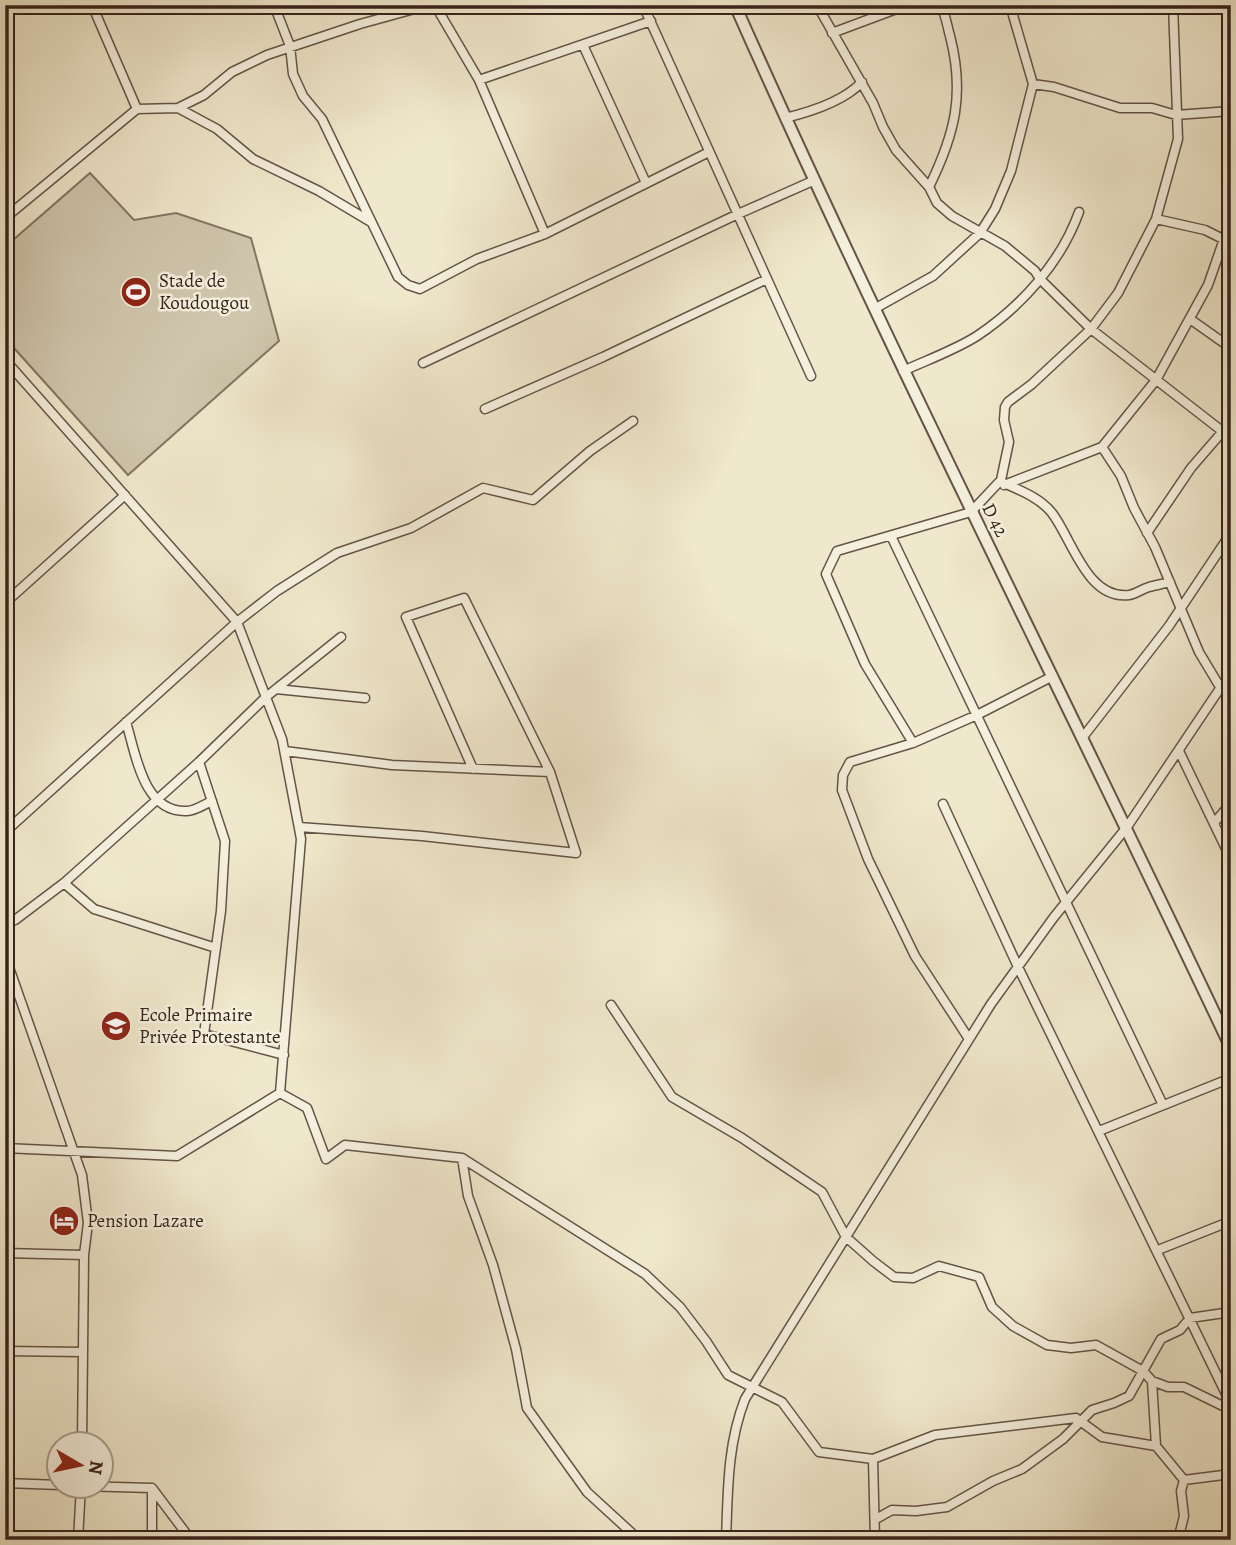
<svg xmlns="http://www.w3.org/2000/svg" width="1236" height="1545" font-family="Alegreya,serif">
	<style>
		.green { fill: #d0c7ae; stroke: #837565; stroke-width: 2 }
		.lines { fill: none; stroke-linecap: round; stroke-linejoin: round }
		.minor-casing { stroke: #645448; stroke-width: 11 }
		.tertiary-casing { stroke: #645448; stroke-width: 14 }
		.minor { stroke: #f5f0de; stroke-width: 8 }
		.tertiary { stroke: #f5f0de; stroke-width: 10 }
		.labels { text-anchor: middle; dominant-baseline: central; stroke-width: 5; stroke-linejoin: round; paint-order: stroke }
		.poi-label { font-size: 19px; fill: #36231c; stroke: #f5f0de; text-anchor: start }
		.street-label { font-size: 19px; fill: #36231c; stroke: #f5f0de }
	</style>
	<rect width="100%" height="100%" fill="#f0e8cc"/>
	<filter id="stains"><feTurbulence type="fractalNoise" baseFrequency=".00286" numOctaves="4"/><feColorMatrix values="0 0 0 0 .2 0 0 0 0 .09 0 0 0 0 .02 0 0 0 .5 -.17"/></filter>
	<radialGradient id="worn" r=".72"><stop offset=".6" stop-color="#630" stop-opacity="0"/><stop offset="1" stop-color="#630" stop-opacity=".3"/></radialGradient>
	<path class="green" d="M90 173 134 220 176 213 251 238 279 341 128 475 5 338V247Z"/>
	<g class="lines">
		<g class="minor-casing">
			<path id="minor" d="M92 5 137 109 178 108 217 129 253 159 319 191 371 222
				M274 5 290 46 293 74 303 96 322 119 398 277 408 285 420 289 477 259 545 234 709 152
				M435 5 479 80 545 234
				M643 5 811 376
				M817 5 873 103 883 127 896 150 929 187 937 203 952 216 1005 246 1035 271 1040 279 1091 329 1231 438
				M832 33 907 5
				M583 45 646 183
				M479 80 651 21
				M1033 84 1054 87 1120 108H1152L1176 115 1231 111
				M178 108 204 95 232 72 267 55 360 24 429 5
				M785 118C810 112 844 101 862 82
				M929 187C955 134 965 94 950 36 947 26 946 14 940 5
				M5 218 137 109
				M1156 219 1205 230 1231 243
				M876 308 933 276 980 233 995 209 1011 171 1033 84 1010 5
				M1190 319 1231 348
				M5 360 237 622 282 739 301 839 280 1093 177 1156 5 1148
				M423 363 738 214 815 180
				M903 371C927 360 955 350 977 336 1022 306 1061 262 1079 212
				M485 409 603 357 767 279
				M1006 484C1022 491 1041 499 1052 513 1072 539 1087 600 1129 595 1136 594 1142 589 1149 587 1156 585 1163 584 1170 582
				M1004 485 1102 447
				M1147 533 1191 468 1223 431
				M891 536 1163 1105
				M5 603 125 495
				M1220 687 1199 652 1155 547 1134 508 1121 476 1102 447 1156 380 1208 285 1231 219
				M276 689 365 698
				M126 722C136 754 143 813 187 811 195 811 205 804 212 801
				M1083 737 1169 626 1231 533
				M913 743 865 664 826 574 837 551 971 512 1001 480 1009 442 1004 420 1005 407 1008 402 1032 384 1091 329 1118 293 1156 219 1178 139 1173 5
				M285 751 392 765 550 772
				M1179 751 1231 859
				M199 762 225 841 221 911 204 1034 284 1055
				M943 804 1018 967 1231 1404
				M1214 823 1231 803
				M299 827 422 836 576 853 550 772 464 598 406 617 473 769
				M5 832 237 622 277 591 337 553 411 528 483 488 533 500 590 451 633 421
				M64 883 94 909 216 948
				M5 924 15 920 64 883 199 762 266 697 341 637
				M5 956 82 1175 88 1223 84 1255 82 1444
				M611 1005 672 1097 742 1138 822 1192 846 1237 873 1261 894 1277 913 1278 939 1266 979 1277 992 1307 1013 1326 1047 1345 1071 1348 1096 1345 1143 1371 1152 1381 1168 1387H1184L1231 1410
				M969 1039 915 956 868 859 842 790 843 775 850 762 913 743 977 715 1053 676
				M280 1093 307 1108 326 1159 345 1145 462 1158 645 1274 680 1307 706 1341 728 1375 782 1402 819 1452 873 1459 935 1435 1076 1418 1102 1437 1156 1446 1184 1480 1231 1474
				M1099 1131 1231 1078
				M462 1158 468 1196 493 1265 516 1349 527 1408 587 1492 635 1536V1540
				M1158 1250 1231 1221
				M5 1253 84 1255
				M5 1351 83 1352
				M1152 1381 1156 1446
				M873 1459 875 1540
				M5 1483 60 1485
				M79 1486 152 1488
				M152 1488 191 1540
				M876 1519 892 1510 916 1511 947 1507 993 1481 1022 1469 1063 1439 1092 1410 1114 1403 1129 1396 1161 1339 1180 1330 1190 1318 1231 1312
				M78 1540 81 1486
				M152 1540V1488
				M726 1540C728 1492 727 1445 745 1399L991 1004 1054 917 1127 827 1231 672
				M1178 1540 1184 1516 1181 1491 1184 1480"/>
		</g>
		<g class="tertiary-casing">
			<path id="tertiary" d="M735 5C891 357 1067 700 1231 1048"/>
		</g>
		<use href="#minor" class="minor"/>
		<use href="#tertiary" class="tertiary"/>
	</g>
	<defs>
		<g id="stadium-disc" transform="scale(1.575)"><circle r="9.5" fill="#8f2418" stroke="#f5f0de"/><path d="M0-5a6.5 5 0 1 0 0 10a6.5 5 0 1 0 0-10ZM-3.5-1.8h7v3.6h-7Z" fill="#fff"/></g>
		<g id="school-disc" transform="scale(1.575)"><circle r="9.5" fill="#8f2418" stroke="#f5f0de"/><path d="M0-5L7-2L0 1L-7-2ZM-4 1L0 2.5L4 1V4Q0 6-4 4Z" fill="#fff"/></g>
		<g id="hotel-disc" transform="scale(1.575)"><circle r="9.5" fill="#8f2418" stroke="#f5f0de"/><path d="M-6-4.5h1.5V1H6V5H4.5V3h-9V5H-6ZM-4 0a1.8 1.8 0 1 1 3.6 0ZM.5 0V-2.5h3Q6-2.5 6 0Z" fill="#fff"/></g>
	</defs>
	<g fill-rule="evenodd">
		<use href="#stadium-disc" x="136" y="292"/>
		<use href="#school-disc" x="116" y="1026"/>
		<use href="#hotel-disc" x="64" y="1221"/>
	</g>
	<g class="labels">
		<g class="poi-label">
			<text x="159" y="281">Stade de<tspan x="159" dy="22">Koudougou</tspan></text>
			<text x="139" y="1015">Ecole Primaire<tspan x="139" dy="22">Privée Protestante</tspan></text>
			<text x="87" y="1221">Pension Lazare</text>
		</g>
		<g class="street-label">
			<text transform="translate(995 520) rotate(63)">D 42</text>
		</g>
	</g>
	<rect width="1236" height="1545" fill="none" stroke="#f0e8cc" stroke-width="28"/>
	<rect x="7" y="7" width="1222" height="1531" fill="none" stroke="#36231c" stroke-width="3.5"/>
	<rect x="14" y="14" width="1208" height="1517" fill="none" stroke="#36231c" stroke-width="2"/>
	<g transform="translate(80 1465) rotate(99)"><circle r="33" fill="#f5f0de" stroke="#a99e90" stroke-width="2"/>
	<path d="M0-5L12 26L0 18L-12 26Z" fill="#8f2418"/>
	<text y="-10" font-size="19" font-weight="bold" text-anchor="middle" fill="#36231c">N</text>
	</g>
	<rect width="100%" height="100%" filter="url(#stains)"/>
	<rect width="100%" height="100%" fill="url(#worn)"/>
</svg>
